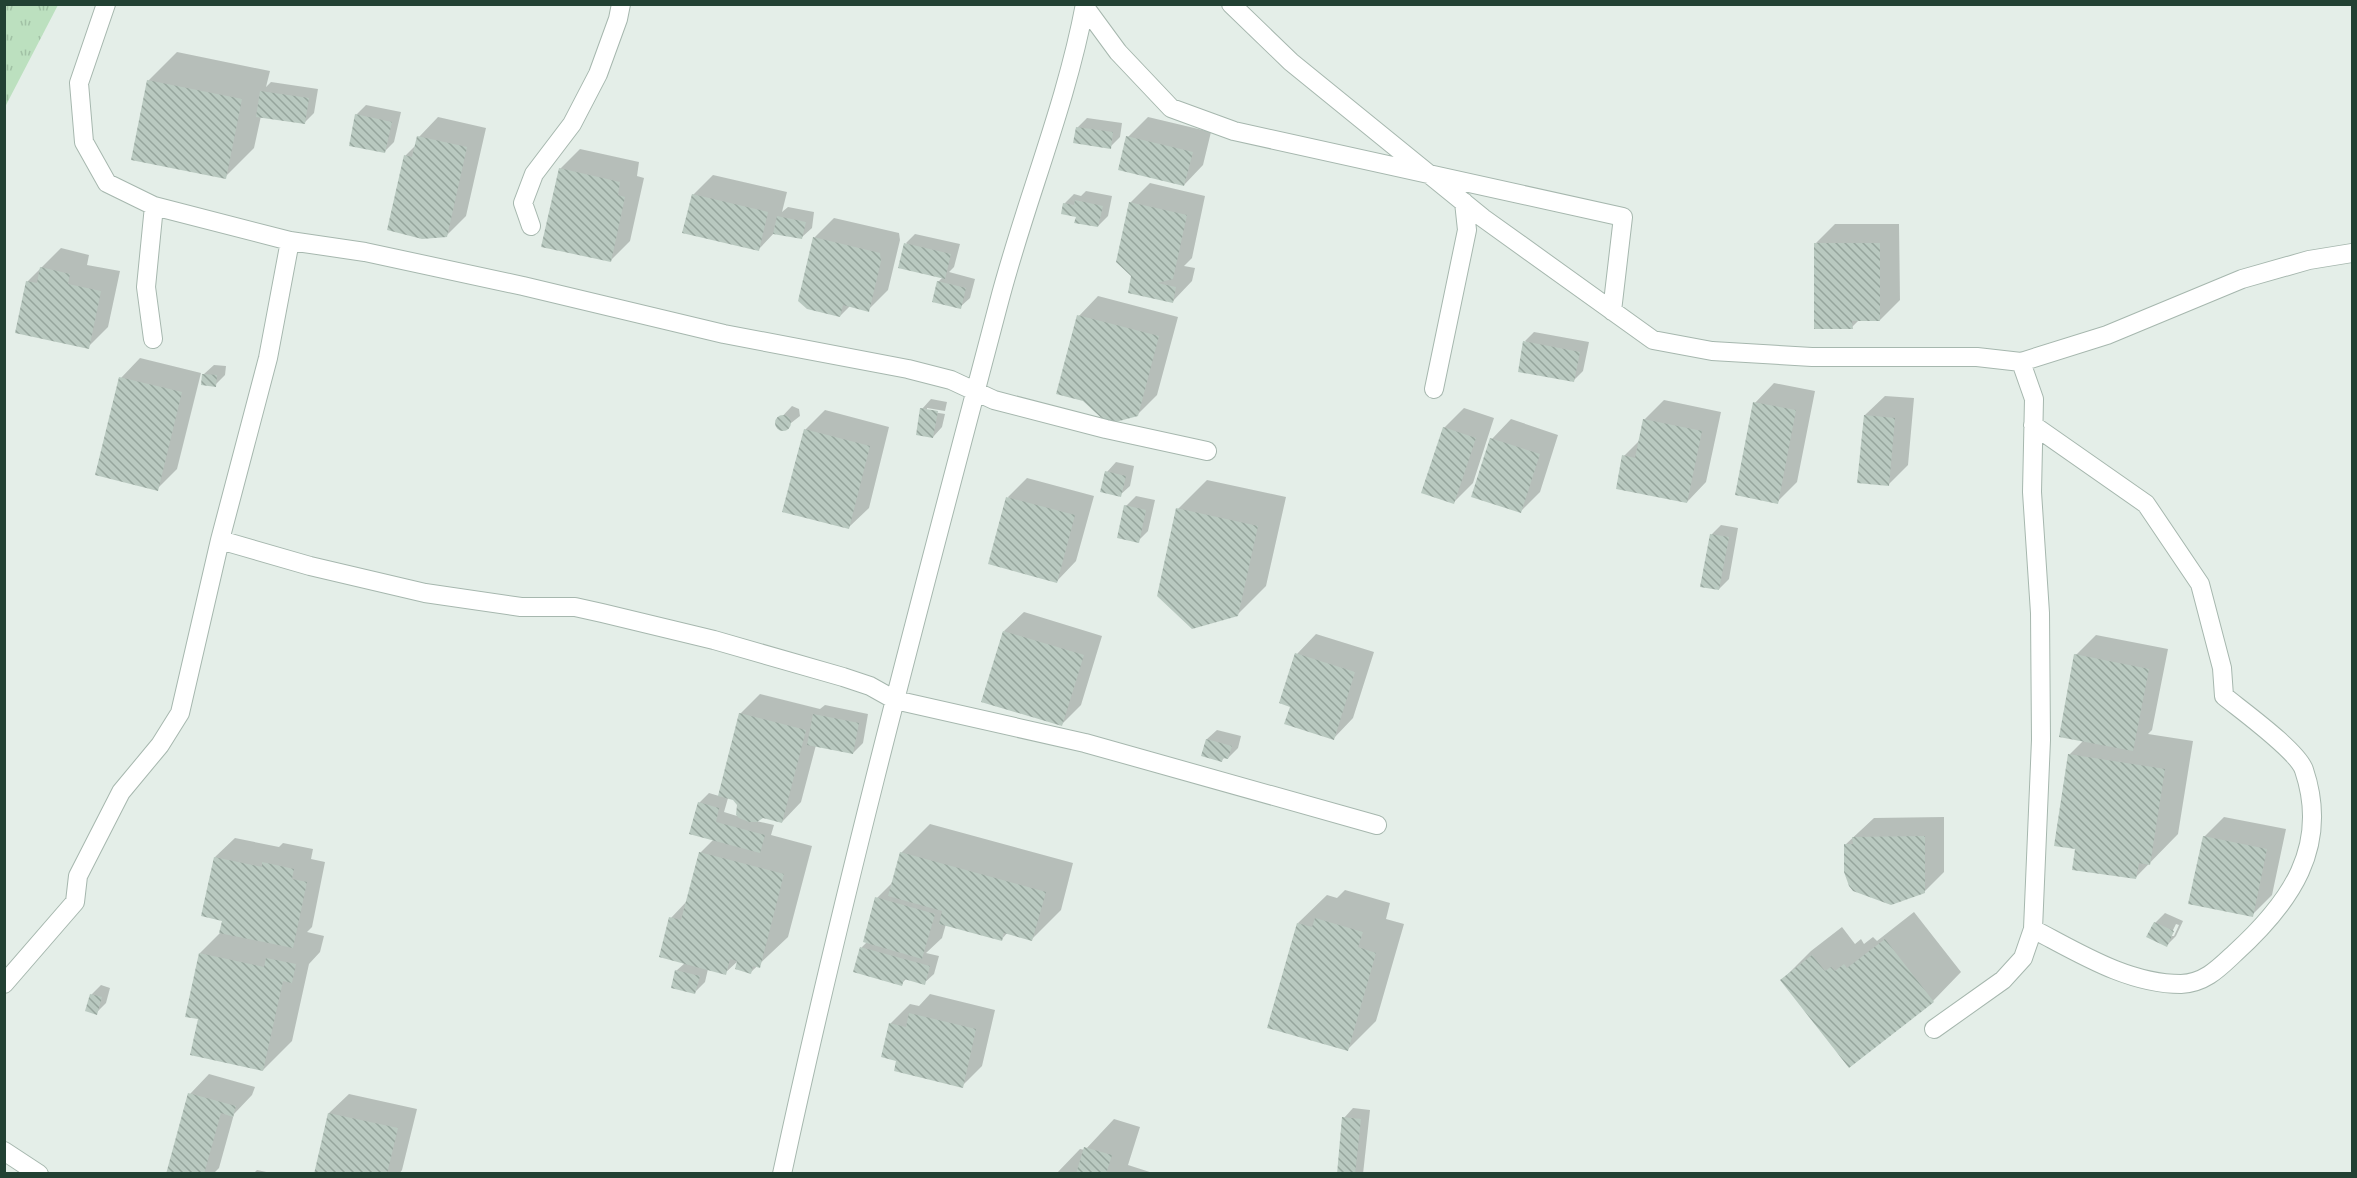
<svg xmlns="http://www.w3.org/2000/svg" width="2357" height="1178" font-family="'Fira Sans',sans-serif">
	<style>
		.grass { fill: url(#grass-tufts) }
		.shadow { fill: #0003; fill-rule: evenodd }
		.building { fill: url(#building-back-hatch) }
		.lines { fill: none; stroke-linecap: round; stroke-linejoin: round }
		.minor-casing { stroke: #a6b7ae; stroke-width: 20 }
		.minor { stroke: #fff; stroke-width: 18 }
	</style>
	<defs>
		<pattern id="grass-tufts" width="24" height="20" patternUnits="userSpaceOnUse" patternTransform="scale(1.5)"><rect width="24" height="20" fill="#bce0bf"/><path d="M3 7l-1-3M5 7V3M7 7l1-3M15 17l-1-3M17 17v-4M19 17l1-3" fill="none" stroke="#a1c1a5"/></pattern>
		<pattern id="building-back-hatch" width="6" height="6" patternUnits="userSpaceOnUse" patternTransform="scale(1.5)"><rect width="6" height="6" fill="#b9c9c0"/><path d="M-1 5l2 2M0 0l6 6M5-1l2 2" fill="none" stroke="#96a59d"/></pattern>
	</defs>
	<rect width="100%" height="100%" fill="#e4eee8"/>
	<path class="grass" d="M5 4 58 5 5 107 4 5Z"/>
	<path class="shadow" d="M177 52 270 71 266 87 271 82 318 89 314 113 304 123 261 116 254 148 225 177 148 81Z
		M366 105 401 112 394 142 385 151 357 114Z
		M438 117 486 128 466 216 446 236 405 156 417 144 419 137Z
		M1148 117 1211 132 1203 165 1184 185 1128 137Z
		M1087 118 1122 123 1120 137 1110 147 1077 128Z
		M580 149 639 162 637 176 644 178 630 241 610 261 560 169Z
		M713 175 787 192 782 212 788 207 814 212 812 228 802 237 775 232 759 249 693 195Z
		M1150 183 1205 196 1192 258 1184 266 1195 268 1192 281 1173 301 1133 275 1130 203Z
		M1086 191 1112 196 1108 216 1098 226 1078 216 1064 204 1074 194 1081 196Z
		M834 218 899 233 900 240 888 290 868 310 850 306 840 316 800 301 815 237Z
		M1835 224H1899L1900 300 1880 320H1859L1852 327 1815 244Z
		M915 234 960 244 954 267 949 272 975 279 970 298 960 307 938 282 943 277 906 243Z
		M61 248 89 255 87 265 120 271 108 327 88 347 27 282Z
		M1098 296 1178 317 1157 395 1137 415 1079 316Z
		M1534 332 1589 342 1583 371 1574 380 1525 341Z
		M140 358 201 373 177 469 157 489 121 378Z
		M214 365 226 366 225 375 215 385 204 374Z
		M1774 383 1815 391 1797 482 1777 502 1755 403Z
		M1885 396 1914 398 1908 465 1888 485 1865 415Z
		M931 399 947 402 945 411 927 408V411L945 414 942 427 933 437 922 409Z
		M1664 400 1721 412 1706 482 1687 502 1624 456 1641 439 1644 420Z
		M792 406 799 409 800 416 782 430 779 428 777 422Z
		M1464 408 1494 418 1473 483 1454 502 1444 428Z
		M825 410 889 427 869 508 849 527 805 430Z
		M1511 419 1558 435 1540 492 1520 512 1492 439Z
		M1116 462 1134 466 1130 486 1120 495 1107 472Z
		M1027 478 1094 496 1076 561 1057 581 1008 497Z
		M1207 480 1286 497 1266 586 1237 615 1178 509Z
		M1136 496 1155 500 1148 531 1138 541 1126 506Z
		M1721 525 1738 528 1729 579 1719 589 1711 535Z
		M1024 612 1102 636 1081 705 1062 724 1004 631Z
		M1316 634 1374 652 1353 718 1334 738 1292 706 1297 654Z
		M2096 635 2168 649 2152 730 2148 734 2193 741 2178 834 2136 877 2076 848 2069 755 2084 740 2076 655Z
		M760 694 820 709 825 705 868 714 863 743 853 753 816 745 801 802 782 822 762 816 756 821 774 825 771 835 812 846 788 937 751 972 739 960 725 973 708 969 705 982 695 992 676 971 685 963 671 918 687 901 700 853 714 839 699 803 709 793 719 796 740 714ZM728 798 733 799 739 804 737 816 724 812Z
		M1217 730 1241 736 1238 748 1228 758 1225 757 1222 760 1207 739Z
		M1944 817V872L1924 892 1845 845 1874 818Z
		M2224 817 2286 829 2272 895 2252 915 2204 837Z
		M930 824 1073 863 1061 910 1032 939 1008 932 1002 939 946 924 942 938 926 953 939 956 934 974 924 983 907 978 901 984 855 971 862 947 867 942 877 898 894 881 901 853Z
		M235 838 279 847 283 843 313 849 311 859 325 862 312 927 307 932 324 936 320 952 309 964 292 1041 263 1070 199 1018 200 953 221 932 224 919 215 857Z
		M1345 890 1390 903 1386 919 1404 924 1376 1021 1347 1050 1298 923 1327 895 1337 898Z
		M1914 912 1961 972 1933 1001 1782 980 1811 951 1842 927 1855 944 1861 939 1864 944 1873 937 1877 941Z
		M2165 913 2183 921 2176 936 2166 946 2155 923ZM2176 924 2179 925 2174 936H2170Z
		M101 985 110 988 106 1003 96 1013 91 995Z
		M930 994 995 1010 982 1066 962 1086 898 1060 890 1024 910 1004 919 1006Z
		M209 1074 255 1087 252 1095 234 1114 219 1168 213 1174H167L190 1094Z
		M349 1094 417 1109 402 1170 399 1174H316L329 1113Z
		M1353 1108 1370 1110 1363 1174H1338L1344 1118Z
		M1114 1119 1140 1127 1128 1165 1156 1174H1056L1080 1149 1085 1150Z
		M257 1170 276 1174H253Z"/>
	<path class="building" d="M147 80 242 99 226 179 131 160Z
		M260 91 309 98 305 124 256 117Z
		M355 114 392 122 385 153 349 146Z
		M1076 127 1113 132 1111 149 1073 143Z
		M417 136 467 147 447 237 422 239 387 230 404 155 412 157Z
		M1126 136 1193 152 1184 186 1118 170Z
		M559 168 620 182 618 195 625 197 611 262 541 247Z
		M692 194 768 212 759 251 682 233Z
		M1075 200 1103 206 1098 227 1074 223 1076 217 1061 214 1063 203 1074 205Z
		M1129 202 1187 215 1173 279 1157 283 1176 287 1173 303 1128 293 1131 276 1116 262Z
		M777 216 806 222 802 239 773 234Z
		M813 237 880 253 881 261 869 312 843 305 840 317 807 309 798 301Z
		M904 243 951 254 945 279 898 268Z
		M1814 243H1880V321H1852L1853 329H1814Z
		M40 267 70 274 68 284 101 291 89 349 15 333 26 281 37 283Z
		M937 281 966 288 961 309 932 302Z
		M1077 315 1159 336 1138 416 1108 424 1083 401 1056 394Z
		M1523 341 1580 352 1574 382 1518 372Z
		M202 374 217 375 216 387 201 385Z
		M119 377 182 392 158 491 95 475Z
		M1753 402 1796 410 1778 504 1735 495Z
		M920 408 938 411 933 438 916 435Z
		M1864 415 1895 418 1889 486 1857 483Z
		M775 423a8 8 0 1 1 16 0a8 8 0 1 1-16 0Z
		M1643 419 1702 431 1687 503 1616 489 1622 455 1635 458Z
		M1443 427 1476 438 1454 504 1421 493Z
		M804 429 870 446 849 529 782 512Z
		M1490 438 1540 454 1521 513 1471 497Z
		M1105 471 1126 476 1121 497 1100 492Z
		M1006 497 1075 515 1057 583 988 564Z
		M1124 505 1146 510 1139 543 1117 538Z
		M1176 508 1258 526 1238 616 1192 629 1157 596Z
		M1710 534 1729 537 1719 590 1700 587Z
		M1003 631 1084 655 1062 726 981 702Z
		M1295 653 1355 672 1334 740 1284 724 1290 707 1279 703Z
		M2074 654 2149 669 2133 751 2059 737Z
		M739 713 806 730 782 823 763 818 757 822H749L739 818 736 815 737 805 733 800 718 796Z
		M813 714 859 723 853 754 807 745Z
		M1206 739 1232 746 1228 759 1223 758 1222 762 1201 756Z
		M2068 754 2165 769 2150 865 2139 863 2136 879 2072 870 2075 849 2054 846Z
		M698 802 719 808 716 822 765 835 760 853 689 834Z
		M1925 836V893L1891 905 1853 891 1849 886 1844 872V844H1853L1852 837Z
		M2203 836 2267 849 2253 917 2188 904Z
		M699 852 784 874 760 968 753 966 751 974 735 969 737 961 730 959 726 975 659 957 669 917 681 920Z
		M900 852 1046 892 1032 941 1004 933 1002 941 939 924 942 911 888 896Z
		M214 857 262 867V862L294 869 292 879 307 882 293 948 219 933 222 921 201 916Z
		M875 897 935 914 922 959 863 942Z
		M1315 918 1363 932 1358 947 1376 953 1348 1051 1267 1028 1297 923 1312 927Z
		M2154 922 2174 931 2167 947 2146 937Z
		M1885 939 1934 1002 1849 1068 1780 980 1812 955 1825 971 1831 967 1835 971 1844 964 1847 968Z
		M860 947 930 966 925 985 904 979 902 986 853 972Z
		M199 953 264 967 266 958 296 964 292 983 283 981 263 1071 190 1055 198 1019 185 1017Z
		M675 970 700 976 695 994 671 988Z
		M90 994 102 997 97 1015 85 1011Z
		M909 1013 976 1029 963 1088 894 1071 896 1061 881 1057 889 1023 906 1027Z
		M188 1093 236 1106 233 1117 221 1113 204 1174H166Z
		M328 1113 398 1128 387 1174H314Z
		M1342 1117 1361 1119 1355 1174H1337Z
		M1084 1147 1112 1155 1106 1174H1076Z"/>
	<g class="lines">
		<g class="minor-casing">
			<path id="minor" d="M106 4 79 83 84 142 107 183 154 206 290 241 365 252 523 286 724 334 908 369 951 380 994 400 1106 429 1207 451
				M1231 4 1291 62 1483 218 1653 340 1712 351 1812 357H1977L2021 362 2034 399 2032 492 2040 613 2041 740 2033 929 2023 958 2003 980 1934 1029
				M1085 7 1118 52 1171 108 1234 131 1623 217 1612 311
				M531 226 523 203 534 174 572 124 598 74 618 19 621 4
				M153 339 146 287 154 206
				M2021 362 2107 335 2242 279 2309 260 2352 253
				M1434 389 1467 230 1464 202
				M220 540 310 566 425 593 521 607H575L602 613 714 640 843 677 870 686 895 700 1085 743 1377 825
				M2033 929C2079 953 2128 984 2181 984 2205 983 2219 968 2235 953 2290 903 2330 847 2304 770 2298 751 2241 710 2224 696L2222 668 2200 584 2146 504 2033 425
				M4 984 75 902 78 876 121 792 160 745 180 713 220 540 268 358 290 241
				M4 1151 39 1174
				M782 1174C845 881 923 591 999 302 1025 202 1066 106 1085 4"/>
		</g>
		<use href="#minor" class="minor"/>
	</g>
	<rect width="2357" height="1178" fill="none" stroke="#224133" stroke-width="12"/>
</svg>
